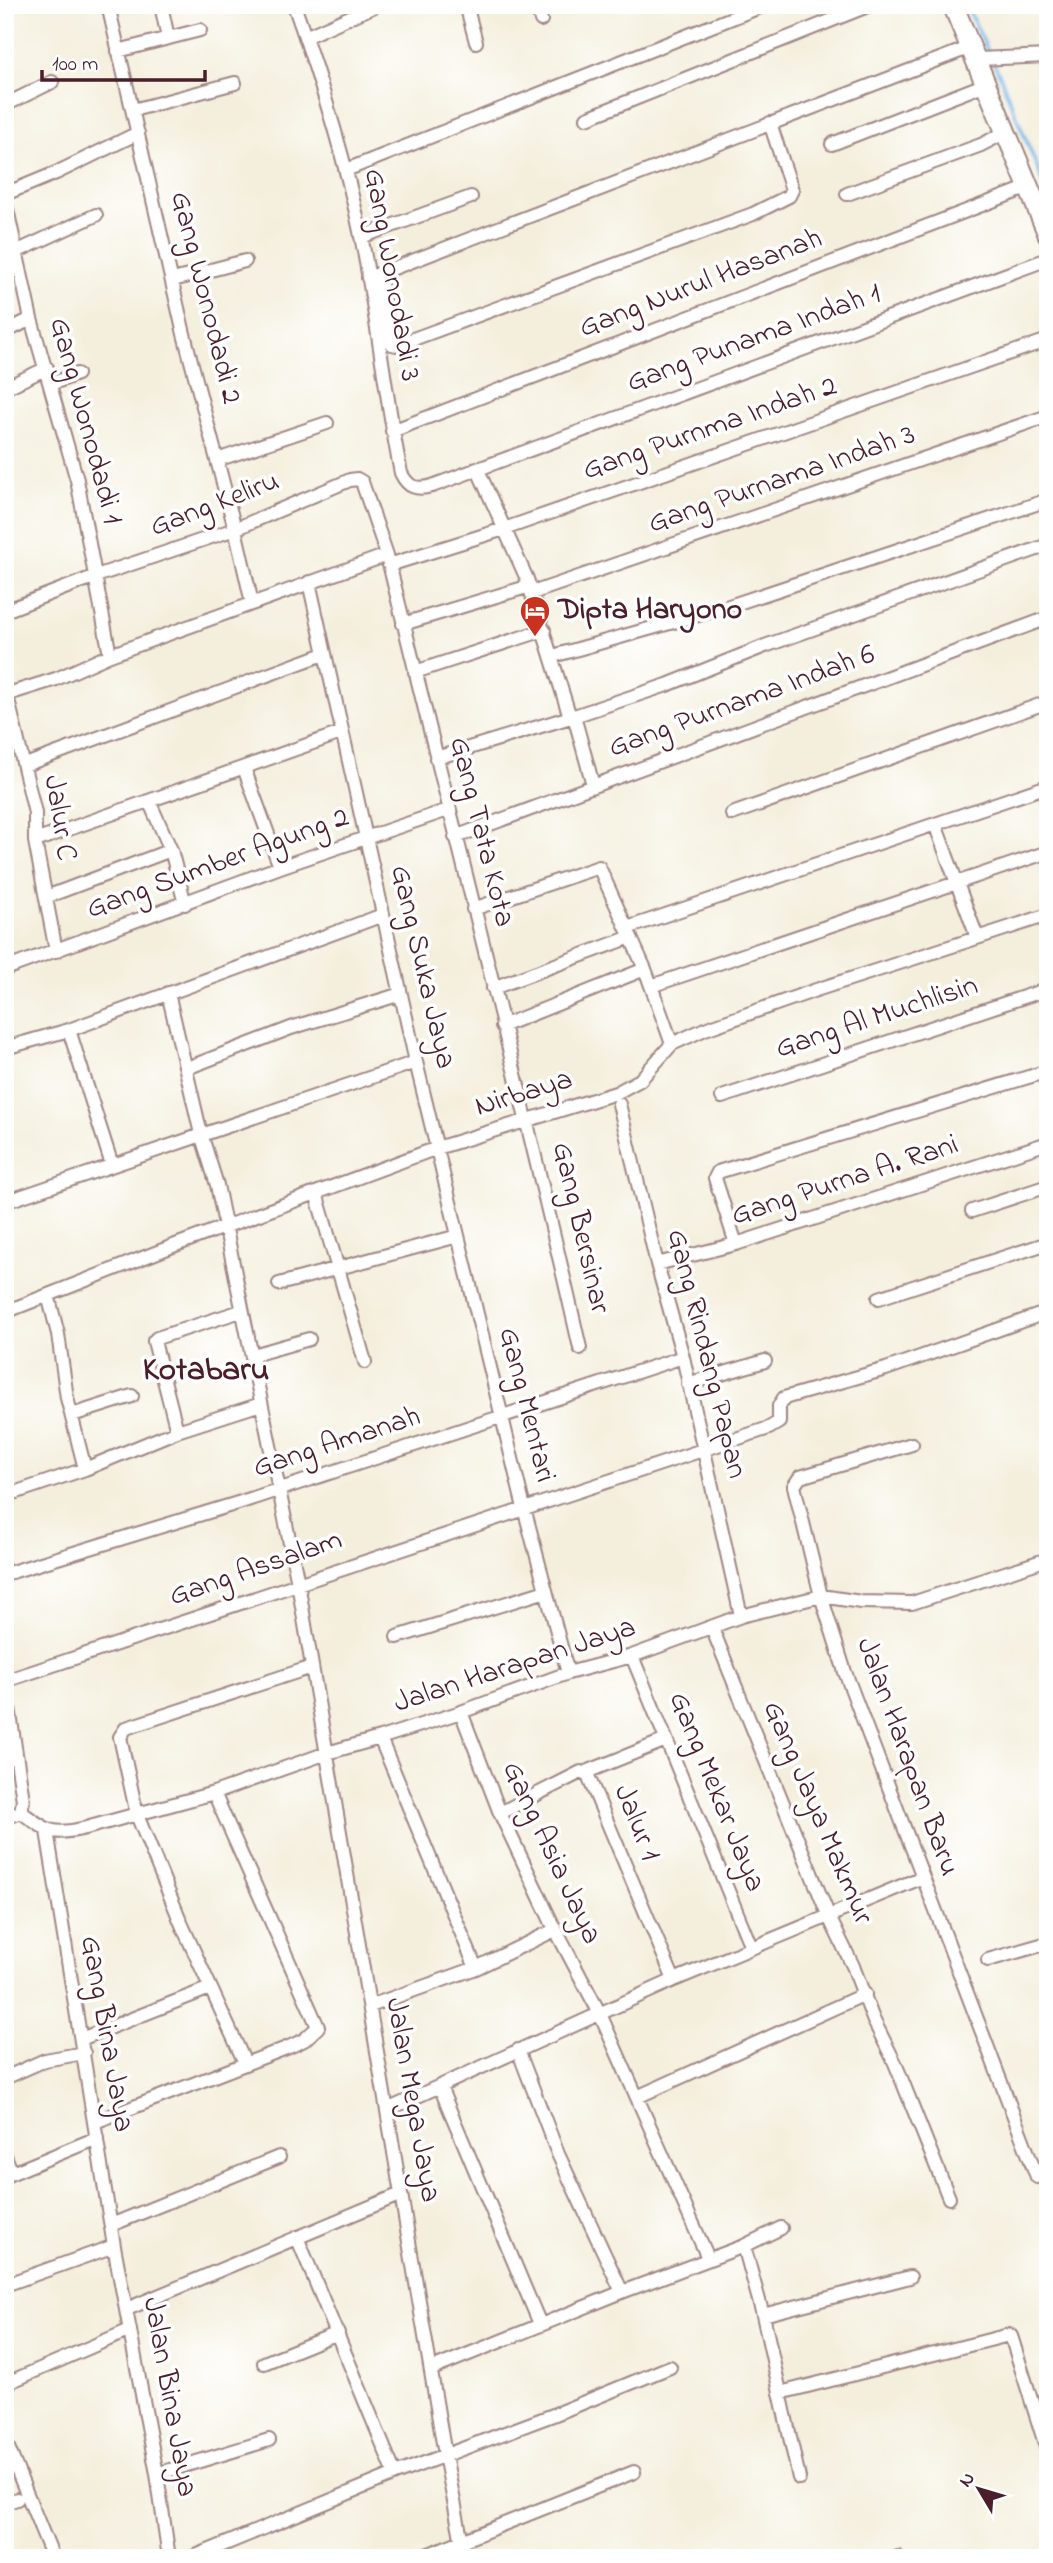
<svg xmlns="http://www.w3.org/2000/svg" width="1053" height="2563" font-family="'Indie Flower',sans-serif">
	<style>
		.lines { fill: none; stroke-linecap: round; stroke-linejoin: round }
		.stream { stroke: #77b5ea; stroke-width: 3.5 }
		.street-casing { stroke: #9f8784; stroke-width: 16 }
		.secondary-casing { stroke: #9f8784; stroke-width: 23 }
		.street { stroke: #fff; stroke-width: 12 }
		.secondary { stroke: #fff; stroke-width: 19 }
		.labels { text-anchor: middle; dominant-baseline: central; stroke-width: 7; stroke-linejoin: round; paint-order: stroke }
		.street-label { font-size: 30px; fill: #4a1f2b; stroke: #fff }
		.poi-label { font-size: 30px; font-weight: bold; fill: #4a1f2b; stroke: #fff; text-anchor: start }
		.quarter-label { font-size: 33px; font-weight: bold; fill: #4a1f2b; stroke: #fff }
	</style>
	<rect width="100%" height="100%" fill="#fff"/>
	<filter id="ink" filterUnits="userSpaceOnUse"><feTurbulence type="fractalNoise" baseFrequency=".0143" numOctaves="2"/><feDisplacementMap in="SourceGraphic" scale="14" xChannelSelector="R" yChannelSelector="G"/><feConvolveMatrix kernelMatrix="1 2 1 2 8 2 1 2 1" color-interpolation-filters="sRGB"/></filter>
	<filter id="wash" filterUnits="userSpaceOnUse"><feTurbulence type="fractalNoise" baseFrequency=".00686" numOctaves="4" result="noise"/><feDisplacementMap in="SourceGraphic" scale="28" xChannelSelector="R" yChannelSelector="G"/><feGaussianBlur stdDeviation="1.57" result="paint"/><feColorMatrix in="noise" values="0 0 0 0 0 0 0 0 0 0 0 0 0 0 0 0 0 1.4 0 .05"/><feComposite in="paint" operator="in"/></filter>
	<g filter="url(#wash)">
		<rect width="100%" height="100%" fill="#f4efdd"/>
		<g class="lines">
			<path class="stream" d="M966 5 1000 76 1048 194"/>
		</g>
	</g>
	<g filter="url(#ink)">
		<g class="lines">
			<g class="street-casing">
				<path id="street" d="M108 5 184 334 235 529 252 603
					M161 5 168 38
					M294 5C321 81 345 157 361 236 377 315 385 395 401 473 408 488 417 490 432 486L1048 259
					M466 5 476 42
					M536 5 541 20
					M305 37 377 5
					M118 51 200 30
					M977 59 1048 56
					M5 105 52 82
					M133 110 235 83
					M587 118 870 5
					M832 144 986 84
					M346 170 765 5
					M5 194 56 173 138 133
					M847 194 981 145 1006 132
					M5 200 31 319 77 480 110 655
					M361 237 471 197
					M18 251 96 215
					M380 274 387 336 392 344 397 345 753 214 789 196 792 190 770 123
					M368 278 971 47
					M173 280 245 261
					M5 332 31 319
					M51 384 77 374
					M5 388 47 368
					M392 431 1029 187
					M217 460 327 423
					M477 468 527 579 570 717
					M389 565 504 529 1048 340
					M309 582 416 1062 524 1508 568 1673
					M532 593 1048 416
					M5 611 96 576 235 529 350 480 357 479 362 482 387 555C451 819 520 1083 580 1348
					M403 624 530 586
					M553 656 723 608 1048 500
					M415 672 544 630
					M5 687 35 813V841L56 951
					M5 695 56 679 110 655 387 555
					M574 716 593 785
					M436 758 574 716 667 685 765 646 1048 545
					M25 765 324 654
					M244 768 280 867
					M149 801 171 850 185 904
					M732 814 1048 702
					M935 824 977 937
					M455 837 1048 618
					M35 841 341 733
					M46 897 171 850
					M473 909 599 867 645 969
					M627 928 1048 786
					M5 969 280 867 448 810
					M651 986 1048 852
					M493 988 631 937
					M168 993 201 1134 217 1185 298 1583 445 2455 465 2558
					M502 1026 645 969 672 1044
					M5 1048 69 1030
					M187 1068 291 1028 401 994
					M722 1097 1048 989
					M619 1104 657 1264 683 1357 741 1616
					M112 1165 69 1030 383 915
					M316 1193 365 1362
					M5 1202 416 1062
					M972 1211 1048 1186
					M736 1244 715 1178 718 1172 1048 1071
					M657 1264 736 1244 1048 1143
					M279 1284 458 1236
					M48 1295 58 1334 67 1398 85 1469
					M879 1298 1048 1243
					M5 1312 173 1246 437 1148 616 1093 640 1080 672 1044 705 1029 816 990 1048 915
					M253 1355 309 1339
					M688 1384 765 1361
					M72 1415 132 1396
					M177 1431 154 1341 157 1338 241 1311
					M912 1444 800 1477 794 1486 821 1596 845 1672 1037 2177
					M5 1496 85 1469 177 1431 261 1404
					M5 1574 238 1503 683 1357
					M712 1628 829 1917 853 1966 873 2019 895 2063 949 2198
					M397 1637 546 1591
					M632 1656 751 1947
					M5 1681 769 1428 779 1422V1406L784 1398 886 1369 1048 1312
					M5 1681 23 1800 21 1812
					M461 1712 500 1813 552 1923 600 2014 708 2258
					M380 1738 476 1968
					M584 1773 666 1740
					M500 1813 581 1772 588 1776 674 1980
					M5 1818 21 1812C49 1832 52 1836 86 1828L214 1793 327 1753 380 1738 461 1712 568 1673 632 1656 741 1616 821 1596 861 1602 912 1603 1048 1559
					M47 1831 114 2246 157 2474 169 2558
					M988 1960 1048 1943
					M370 2006 476 1968 555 1930
					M81 2039 210 1988
					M518 2050 558 2154 622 2292
					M245 2063 182 1925 137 1815 120 1737 126 1728 312 1667
					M5 2078 45 2060 84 2053
					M440 2087 540 2324
					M637 2097 865 1994
					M387 2110 674 1980 923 1877
					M95 2122 289 2047 304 2040 318 2027 214 1793
					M5 2156 12 2173
					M5 2176 97 2138
					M111 2225 279 2157
					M297 2237 395 2474
					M744 2246 763 2315 799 2478
					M5 2285 114 2246
					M127 2309 401 2194
					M763 2315 910 2277
					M264 2363 338 2333
					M432 2369 622 2292 744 2246 781 2228
					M5 2384 130 2330
					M780 2393 1009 2335 1011 2336 1048 2453
					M5 2440 53 2558
					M157 2474 269 2440
					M5 2503 17 2499
					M898 2557V2558
					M191 2558 395 2474 553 2415 670 2367
					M419 2558 634 2472"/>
			</g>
			<g class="secondary-casing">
				<path id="secondary" d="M953 5 1048 234"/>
			</g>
			<use href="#street" class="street"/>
			<use href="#secondary" class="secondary"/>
		</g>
	</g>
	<defs>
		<g id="hotel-pin" transform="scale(1.575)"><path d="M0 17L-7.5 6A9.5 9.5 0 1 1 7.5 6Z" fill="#c8321e" stroke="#fff"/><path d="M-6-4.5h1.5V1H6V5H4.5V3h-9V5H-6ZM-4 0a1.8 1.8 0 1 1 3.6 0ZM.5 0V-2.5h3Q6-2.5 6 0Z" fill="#fff"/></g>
	</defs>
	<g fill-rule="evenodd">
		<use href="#hotel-pin" x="535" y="611"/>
	</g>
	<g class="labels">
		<g class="street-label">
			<text transform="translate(391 275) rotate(80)">Gang Wonodadi 3</text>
			<text transform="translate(701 284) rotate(-21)">Gang Nurul Hasanah</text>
			<text transform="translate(205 298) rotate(76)">Gang Wonodadi 2</text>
			<text transform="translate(754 339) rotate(-20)">Gang Punama Indah 1</text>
			<text transform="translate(85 421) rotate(75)">Gang Wonodadi 1</text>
			<text transform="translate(710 429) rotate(-19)">Gang Purnma Indah 2</text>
			<text transform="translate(782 480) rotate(-19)">Gang Purnama Indah 3</text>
			<text transform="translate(215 505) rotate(-21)">Gang Keliru</text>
			<text transform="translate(742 702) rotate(-20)">Gang Purnama Indah 6</text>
			<text transform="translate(59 818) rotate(81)">Jalur C</text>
			<text transform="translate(481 832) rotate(76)">Gang Tata Kota</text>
			<text transform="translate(218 864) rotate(-20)">Gang Sumber Agung 2</text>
			<text transform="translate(422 967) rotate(77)">Gang Suka Jaya</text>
			<text transform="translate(877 1018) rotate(-18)">Gang Al Muchlisin</text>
			<text transform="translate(524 1094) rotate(-17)">Nirbaya</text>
			<text transform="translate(845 1181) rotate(-18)">Gang Purna A. Rani</text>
			<text transform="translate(580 1228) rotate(77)">Gang Bersinar</text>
			<text transform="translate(706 1354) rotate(76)">Gang Rindang Papan</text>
			<text transform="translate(526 1405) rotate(76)">Gang Mentari</text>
			<text transform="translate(337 1443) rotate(-18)">Gang Amanah</text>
			<text transform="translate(256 1569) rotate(-19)">Gang Assalam</text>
			<text transform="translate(515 1666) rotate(-18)">Jalan Harapan Jaya</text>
			<text transform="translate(907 1757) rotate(70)">Jalan Harapan Baru</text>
			<text transform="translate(716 1792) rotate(68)">Gang Mekar Jaya</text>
			<text transform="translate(817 1813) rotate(67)">Gang Jaya Makmur</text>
			<text transform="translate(636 1823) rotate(68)">Jalur 1</text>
			<text transform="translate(551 1853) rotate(65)">Gang Asia Jaya</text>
			<text transform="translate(106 2034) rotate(80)">Gang Bina Jaya</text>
			<text transform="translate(412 2100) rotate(80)">Jalan Mega Jaya</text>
			<text transform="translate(169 2397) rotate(80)">Jalan Bina Jaya</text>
		</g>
		<g class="poi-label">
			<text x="558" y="611">Dipta Haryono</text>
		</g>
		<g class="quarter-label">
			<text x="206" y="1371">Kotabaru</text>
		</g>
	</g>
	<rect width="1053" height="2563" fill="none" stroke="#fff" stroke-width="28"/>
	<g transform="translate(979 2489) rotate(308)" stroke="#ffffff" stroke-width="5" paint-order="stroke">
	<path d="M0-5L12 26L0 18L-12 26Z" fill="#4a1f2b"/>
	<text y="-10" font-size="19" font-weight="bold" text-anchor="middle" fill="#4a1f2b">N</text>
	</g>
	<path d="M42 70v10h163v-10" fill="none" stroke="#4a1f2b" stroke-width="3.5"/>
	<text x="52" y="70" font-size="21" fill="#4a1f2b" stroke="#ffffff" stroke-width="5" paint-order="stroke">100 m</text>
</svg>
